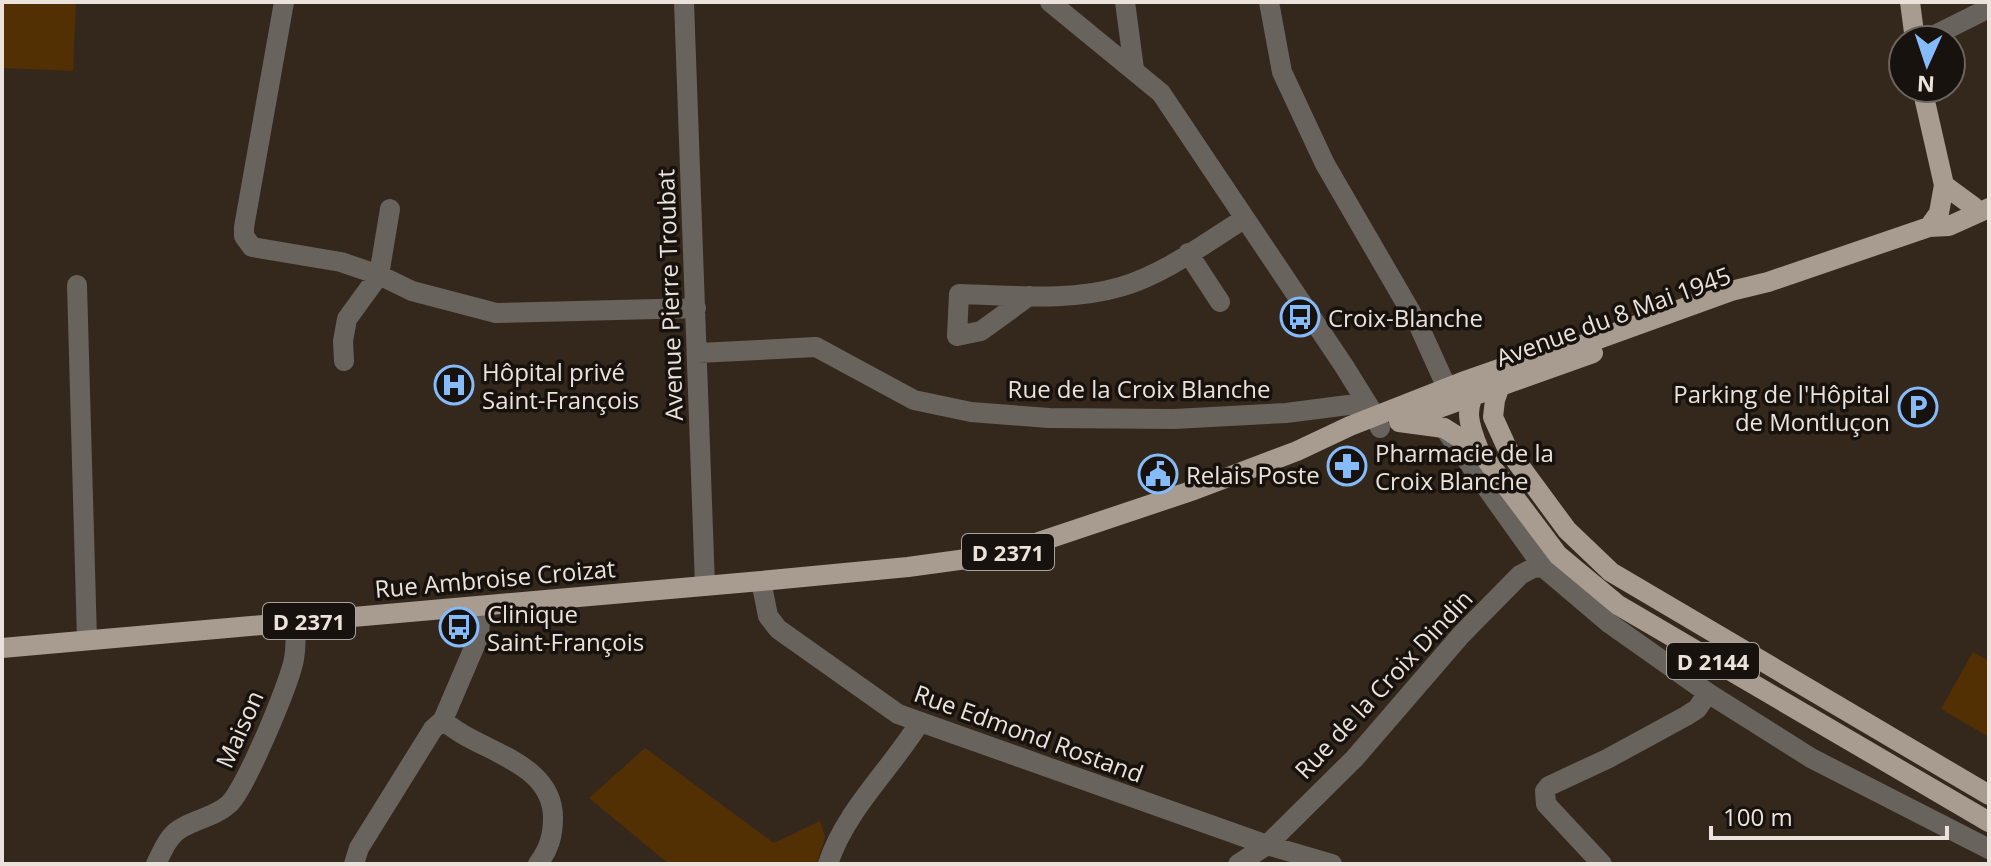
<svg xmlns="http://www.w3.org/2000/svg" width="1991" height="866" font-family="'Open Sans',sans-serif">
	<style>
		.green { fill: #532f04 }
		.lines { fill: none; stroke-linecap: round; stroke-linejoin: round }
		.minor { stroke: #69635d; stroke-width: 20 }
		.major { stroke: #a89b90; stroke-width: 20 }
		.labels { text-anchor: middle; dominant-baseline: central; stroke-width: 7; stroke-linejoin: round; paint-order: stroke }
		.shield { fill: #17120d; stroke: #aba49d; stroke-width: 2 }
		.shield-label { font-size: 22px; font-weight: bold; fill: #eae2db }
		.street-label { font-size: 24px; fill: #eae2db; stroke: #17120d }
		.poi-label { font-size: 24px; fill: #eae2db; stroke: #17120d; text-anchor: start }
	</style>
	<rect width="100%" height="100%" fill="#34281d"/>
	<path class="green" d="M2 2H76L73 71 2 68Z
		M1973 652 1989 661V737L1941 709Z
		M645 748 774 843 820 821 825 837 817 863 669 864 589 798Z"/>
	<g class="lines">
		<path class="minor" d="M284 2 244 227V236L252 247 341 262 379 275 412 291 496 313 696 308
			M684 2 705 586
			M1050 2 1161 93 1344 366 1375 416 1380 428
			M1125 2 1134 69
			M1269 2 1282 72 1325 164 1419 326 1447 388
			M1925 40 1989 8
			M1188 253 1220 302
			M77 285 87 640
			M1029 296 981 331 957 336 959 294C1011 295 1069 302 1120 287 1165 274 1205 243 1244 219
			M698 353 816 347 914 400 971 412 1049 418 1174 419 1286 413 1356 404
			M344 361 343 341 347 319 379 275 390 209
			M1444 428 1543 567 1609 623 1708 693 1811 758 1989 849
			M761 581 768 616 778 629 898 714 1267 845 1332 864
			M443 720C477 752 553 760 553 818 553 836 549 849 538 864
			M156 864C162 852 168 836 180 829 195 819 215 817 229 804 245 790 290 682 294 659 296 647 296 634 294 622
			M354 864 359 848 433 729 443 720 479 636 481 606
			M828 864C845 811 891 769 920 722
			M1238 864 1267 845 1354 759 1461 635 1520 575 1533 568 1543 567
			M1602 864 1546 804 1545 791 1549 786 1607 759 1686 716 1697 709 1708 693"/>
		<path class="major" d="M1910 2 1915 40
			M1922 88 1944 185 1939 213 1929 227
			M1944 185 1974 207
			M1500 386 1495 400 1493 417 1508 450 1567 530 1611 572 1989 795
			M1479 387C1462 408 1470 427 1479 450
			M1408 419 1593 353
			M1399 422 1444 428 1479 450 1558 555 1618 605 1989 822
			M2 648 761 581 908 567 1003 554 1194 490 1297 451 1350 426 1462 382 1556 349 1576 347 1731 291 1768 282 1929 227 1949 226 1989 208"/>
	</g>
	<defs>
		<g id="bus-ring" transform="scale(2)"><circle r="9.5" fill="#17120d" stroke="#85bbfb" stroke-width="1.5"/><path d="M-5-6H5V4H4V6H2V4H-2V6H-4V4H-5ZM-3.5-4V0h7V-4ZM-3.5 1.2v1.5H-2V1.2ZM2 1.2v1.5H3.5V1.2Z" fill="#85bbfb"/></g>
		<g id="hospital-ring" transform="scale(2)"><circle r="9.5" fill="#17120d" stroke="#85bbfb" stroke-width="1.5"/><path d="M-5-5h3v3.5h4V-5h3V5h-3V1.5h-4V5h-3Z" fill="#85bbfb"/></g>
		<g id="parking-ring" transform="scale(2)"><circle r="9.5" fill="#17120d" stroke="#85bbfb" stroke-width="1.5"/><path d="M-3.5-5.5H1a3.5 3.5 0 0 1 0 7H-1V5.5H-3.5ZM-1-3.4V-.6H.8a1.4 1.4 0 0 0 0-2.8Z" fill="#85bbfb"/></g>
		<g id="pharmacy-ring" transform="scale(2)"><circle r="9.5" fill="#17120d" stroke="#85bbfb" stroke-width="1.5"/><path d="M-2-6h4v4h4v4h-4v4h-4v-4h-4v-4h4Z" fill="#85bbfb"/></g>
		<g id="civic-ring" transform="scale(2)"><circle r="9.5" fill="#17120d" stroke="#85bbfb" stroke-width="1.5"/><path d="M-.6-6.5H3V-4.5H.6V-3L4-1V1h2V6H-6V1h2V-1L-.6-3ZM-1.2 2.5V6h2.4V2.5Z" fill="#85bbfb"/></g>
	</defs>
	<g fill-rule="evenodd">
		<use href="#bus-ring" x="1300" y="317"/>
		<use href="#hospital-ring" x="454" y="385"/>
		<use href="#parking-ring" x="1918" y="407"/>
		<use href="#pharmacy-ring" x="1347" y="466"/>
		<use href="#civic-ring" x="1158" y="474"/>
		<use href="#bus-ring" x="459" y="627"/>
	</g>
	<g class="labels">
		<g class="shield">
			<rect x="962" y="534" width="92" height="36" rx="6"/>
			<rect x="263" y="603" width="92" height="36" rx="6"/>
			<rect x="1667" y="643" width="92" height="36" rx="6"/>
		</g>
		<g class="shield-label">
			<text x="1008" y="552">D 2371</text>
			<text x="309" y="621">D 2371</text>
			<text x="1713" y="661">D 2144</text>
		</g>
		<g class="street-label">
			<text transform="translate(669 295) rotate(-92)">Avenue Pierre Troubat</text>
			<text transform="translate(1613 316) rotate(-20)">Avenue du 8 Mai 1945</text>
			<text x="1139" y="388">Rue de la Croix Blanche</text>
			<text transform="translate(495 578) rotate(-5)">Rue Ambroise Croizat</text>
			<text transform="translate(1383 684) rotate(-47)">Rue de la Croix Dindin</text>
			<text transform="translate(239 729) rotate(-66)">Maison</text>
			<text transform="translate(1029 733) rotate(20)">Rue Edmond Rostand</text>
		</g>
		<g class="poi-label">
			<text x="1328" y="317">Croix-Blanche</text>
			<text x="482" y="371">Hôpital privé<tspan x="482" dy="28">Saint-François</tspan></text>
			<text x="1890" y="393" text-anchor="end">Parking de l'Hôpital<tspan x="1890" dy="28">de Montluçon</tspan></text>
			<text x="1375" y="452">Pharmacie de la<tspan x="1375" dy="28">Croix Blanche</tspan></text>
			<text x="1186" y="474">Relais Poste</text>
			<text x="487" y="613">Clinique<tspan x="487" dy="28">Saint-François</tspan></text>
		</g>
	</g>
	<rect width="1991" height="866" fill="none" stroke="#eae2db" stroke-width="8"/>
	<g transform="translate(1927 64) rotate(183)"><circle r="38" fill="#17120d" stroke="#6b655f" stroke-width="2"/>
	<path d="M0-6L14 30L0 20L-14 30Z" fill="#85bbfb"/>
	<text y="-12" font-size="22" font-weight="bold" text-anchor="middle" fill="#eae2db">N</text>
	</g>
	<path d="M1711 826v12h236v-12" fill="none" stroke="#eae2db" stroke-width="4"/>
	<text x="1723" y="826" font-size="24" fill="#eae2db" stroke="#17120d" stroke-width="6" paint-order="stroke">100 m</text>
</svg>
